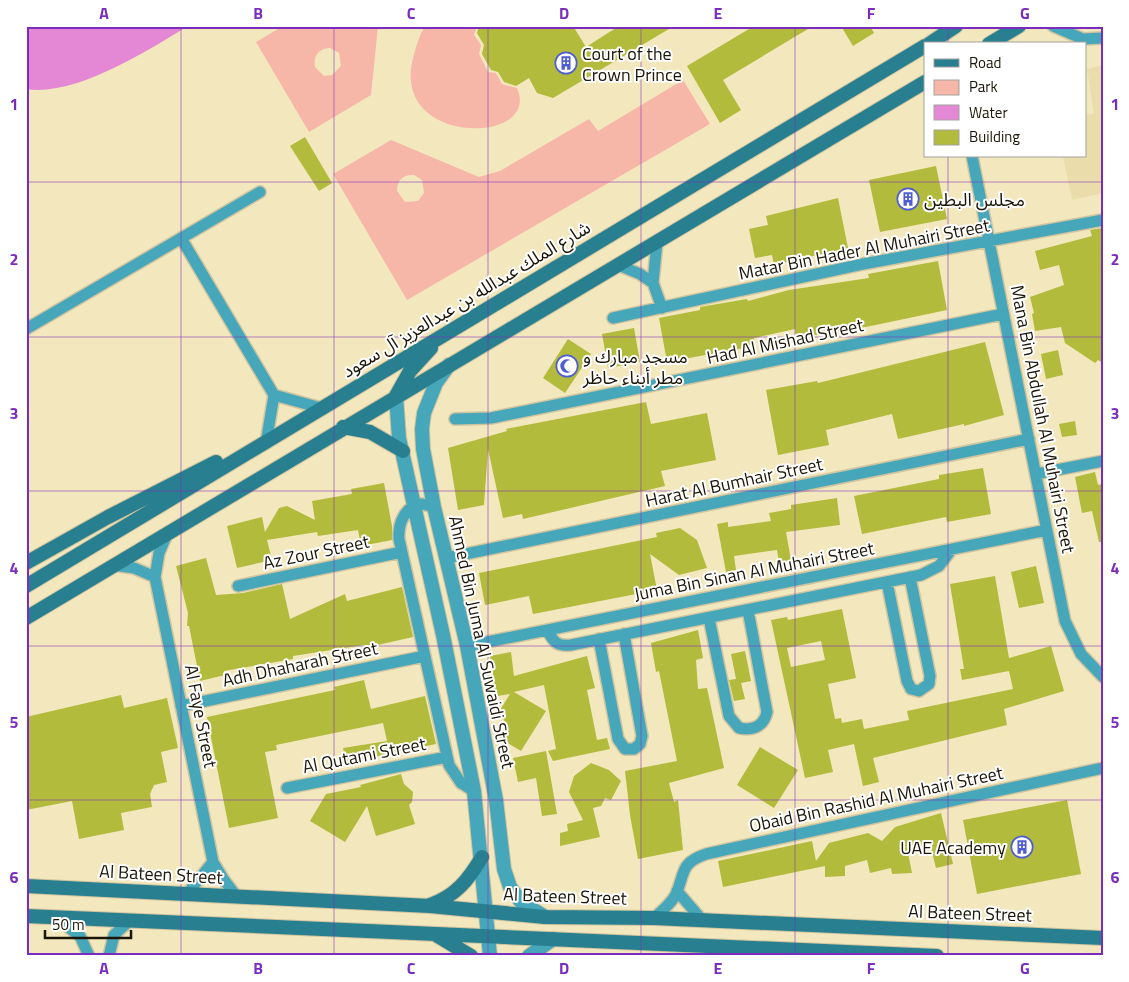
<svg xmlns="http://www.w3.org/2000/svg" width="1129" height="982" font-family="'Titillium Web','Noto Sans Arabic',sans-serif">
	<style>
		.built { fill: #eadcab }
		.green { fill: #f6b7a8; fill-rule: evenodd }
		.water { fill: #e488d5 }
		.building { fill: #b2bb3c; fill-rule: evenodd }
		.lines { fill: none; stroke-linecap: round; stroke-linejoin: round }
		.minor-casing { stroke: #d0c5a0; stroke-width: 14 }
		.tertiary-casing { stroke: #d0c5a0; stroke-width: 16 }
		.secondary-casing { stroke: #d0c5a0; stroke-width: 16 }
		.minor { stroke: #47a7ba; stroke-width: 11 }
		.tertiary { stroke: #47a7ba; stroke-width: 14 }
		.secondary { stroke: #277f90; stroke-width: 14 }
		.grid { fill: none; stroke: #7b2cbf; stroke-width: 1; stroke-opacity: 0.55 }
		.labels { text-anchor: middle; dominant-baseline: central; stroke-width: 4; stroke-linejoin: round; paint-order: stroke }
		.poi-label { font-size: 18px; fill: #1a1506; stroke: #fff; text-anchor: start }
		.street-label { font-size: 18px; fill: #1a1506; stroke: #fff }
		.neatline { fill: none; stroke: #7b2cbf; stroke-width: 2 }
		.grid-label { font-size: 16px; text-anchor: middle; font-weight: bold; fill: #7b2cbf }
	</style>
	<rect width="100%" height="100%" fill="#f3e7bd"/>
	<path class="built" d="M1103 65V193L1072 200 1063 156H1085V115L1094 114 1087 69Z"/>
	<path class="green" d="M283 26H378L371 95 309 132 256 42ZM330 48 339 53 341 66 332 75 324 76 315 67C313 56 319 48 330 48Z
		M425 26H477L474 35 481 45 479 54 488 72 496 73 502 84 517 88C542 144 395 147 412 63 415 50 418 38 425 26Z
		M683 80 710 124 407 300 333 174 391 140 479 177 500 171 589 119 598 131ZM414 175 422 180 424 193 418 201 405 202 397 191C397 180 403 174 414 175Z"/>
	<path class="water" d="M26 26H188C147 51 75 97 26 89Z"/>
	<path class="building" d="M479 26H573L586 47 619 26H674L553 98 537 93 529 78 516 86 504 82 498 72 491 70 482 54 484 45 477 33Z
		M754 26H813L723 80 741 110 720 123 687 66Z
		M841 26H870L874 33 853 46Z
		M305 137 332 183 319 191 290 146Z
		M936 166 947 219 880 232 869 180Z
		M838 198 848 248 774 265 772 255 755 258 749 229 768 225 766 216Z
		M1103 228V363L1098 360 1095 363 1065 343 1061 327 1035 331 1032 314 1034 313 1030 297 1064 285 1059 265 1040 270 1035 251 1092 236 1090 230Z
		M938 261 947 310 866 327 796 338 795 329 754 338 755 346 667 362 659 318 700 310V307L747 299 748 301 789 290 869 278 868 274Z
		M634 328 640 362 608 368 602 334Z
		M568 339 591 354 565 393 543 378Z
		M985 342 1004 415 964 426V424L898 439 892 414 826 430 829 445 778 455 766 390 817 381 818 383Z
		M1058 350 1063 375 1046 379 1041 354Z
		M646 402 651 424 707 413 716 460 661 471 665 486 523 519 522 514 503 518 488 449 484 505 458 510 448 448 507 431 506 429Z
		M1075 421 1077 435 1062 437 1059 424Z
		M983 468 991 514 947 522 946 517 862 534 854 496 939 479V475Z
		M1095 472 1098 485 1103 484V542H1099L1092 511 1082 513 1075 477Z
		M384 483 392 526V540L361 546 358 530 318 536 317 532 267 540 272 560 237 568 227 526 262 517 265 532 279 508 287 506 315 520 312 501 352 494 351 489Z
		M837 498 840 525 786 532 791 560 779 562 777 550 734 556 736 570 726 572 717 524 728 522V527L771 521 769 513 791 509V505Z
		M680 528 697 540 707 568 679 575 650 554 657 590 533 614 529 596 485 605 479 573 657 537 656 533Z
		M206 558 216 595 243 593 282 584 290 619 345 594 347 601 402 587 413 637 364 648V645L293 656V659L224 671 225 675 200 681 189 626H187L188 613 176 566Z
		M1036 566 1044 603 1019 608 1011 572Z
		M995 576 1009 658 1051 646 1064 691 1004 709 1007 725 873 758 879 782 863 786 854 744 828 750 833 772 805 778 771 620 787 617 788 620 842 609 856 678 828 684 835 719 841 718 842 723 862 719 864 729 909 720 907 711 1013 689 1009 671 962 680 960 669H964L950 584ZM821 641 825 660 791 667 787 648Z
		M698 630 703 658 696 660 698 689 707 688 724 768 669 783 674 802 678 800 683 850 638 859 630 815 625 771 677 761 659 671 656 672 651 643Z
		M745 651 751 681 741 683 745 699 734 701 729 680 736 679 731 654Z
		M511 652 514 676 587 656 595 688 587 690 597 740 607 738 610 749 553 761 548 751 556 749 544 685 514 692 546 711 521 751 499 738 506 725 500 710 510 694 491 697 488 676 493 675 490 656Z
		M364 680 371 709 425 696 436 744 346 763 343 748 387 741 383 723 276 745 277 750 265 752 278 818 229 828 207 717 335 690 334 687Z
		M121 695 124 708 167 698 178 748 161 752 167 782 154 785 150 794 152 807 121 813 124 830 79 839 72 801 26 810V717Z
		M760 747 798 770 774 808 737 785Z
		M546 751 557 814 542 816 536 778 518 782 513 758Z
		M591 763 609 770 621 781 611 800 605 798 601 806 593 808 600 837 560 846V833L568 831 567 824 583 820 569 792 574 776Z
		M401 774 404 784 413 792 412 802 409 805 415 824 376 836 367 806 345 842 310 821 326 794 361 787 360 785Z
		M1067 800 1081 874 977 894 963 820Z
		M941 813 953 864 936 868 931 848 908 853 912 873 892 874 891 868 870 873 867 860 845 866V876L825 877V866L723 887 718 861 812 841 816 861 829 843 868 833 882 841 895 827Z"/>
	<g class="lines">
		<g class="minor-casing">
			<path id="minor" d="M1053 26 1083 39 1103 38
				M972 156 1065 621 1081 654 1103 677
				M181 238 274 395 266 443
				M657 242 653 283 662 308
				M618 265 640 274 653 283
				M613 318 863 264 1103 220
				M26 329 260 192
				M274 395 321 408
				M455 419 491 418 1003 314
				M1036 474 1103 461
				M434 507 422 504C405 506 398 523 399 539L449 765 461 783 474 791
				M168 532 159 553 155 577 213 862 224 880 237 897
				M446 558 1029 439
				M113 565 134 568 155 577
				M887 582 907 681 911 689 919 691 929 684 930 676 910 577
				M238 586 402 552
				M709 618 729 716 739 728C753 731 764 726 767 712L748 610
				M547 630C553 641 557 647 571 645L921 575 939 566 952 549
				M599 639 618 739 625 749H634L640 744 642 736 624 634
				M467 646 1047 530
				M181 706 425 656
				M287 788 447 757
				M677 891 703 921
				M187 894 213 862
				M55 917 80 936 89 956
				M654 918C662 911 673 902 677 892 685 871 681 863 706 854L1103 768
				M109 956 114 935 128 922"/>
		</g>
		<g class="tertiary-casing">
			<path id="tertiary" d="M449 365 436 383 424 413 422 429 423 449 434 507 467 646 496 800 504 869 510 887 521 902 545 917
				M396 396 399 438 443 635 474 791 490 956
				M529 956 553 939"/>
		</g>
		<g class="secondary-casing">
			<path id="secondary" d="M929 44 956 26
				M989 44 1019 26
				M396 396 410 371 431 348
				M343 427 370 432 403 451
				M26 563 108 517 216 462
				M26 586 925 46
				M26 618 925 82
				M26 886 430 906 545 917 654 918 1103 938
				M430 905C456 896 469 879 482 857
				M26 916 937 956
				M436 935 471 956"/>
		</g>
		<use href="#minor" class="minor"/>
		<use href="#tertiary" class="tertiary"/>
		<use href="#secondary" class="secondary"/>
	</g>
	<path class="grid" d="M181 26V956M334 26V956M488 26V956M641 26V956M795 26V956M948 26V44M948 156V956M26 182H1103M26 337H1103M26 491H1103M26 646H1103M26 800H1103"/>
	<defs>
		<g id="building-ring" transform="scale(1.125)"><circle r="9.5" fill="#fff" stroke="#4e5dd2" stroke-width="1.5"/><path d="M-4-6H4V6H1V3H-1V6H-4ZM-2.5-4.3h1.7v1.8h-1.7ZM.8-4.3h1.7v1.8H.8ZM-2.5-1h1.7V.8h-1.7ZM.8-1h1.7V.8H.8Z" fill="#4e5dd2"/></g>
		<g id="mosque-ring" transform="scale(1.125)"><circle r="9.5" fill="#fff" stroke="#4e5dd2" stroke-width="1.5"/><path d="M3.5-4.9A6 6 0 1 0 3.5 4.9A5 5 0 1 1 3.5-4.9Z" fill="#4e5dd2"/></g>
	</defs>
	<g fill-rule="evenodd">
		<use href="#building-ring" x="566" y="63"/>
		<use href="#building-ring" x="908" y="199"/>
		<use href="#mosque-ring" x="567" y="366"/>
		<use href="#building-ring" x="1022" y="847"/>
	</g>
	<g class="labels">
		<g class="poi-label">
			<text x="582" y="53">Court of the<tspan x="582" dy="21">Crown Prince</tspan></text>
			<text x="924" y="199">مجلس البطين</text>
			<text x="583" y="356">مسجد مبارك و<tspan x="583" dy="21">مطر أبناء حاظر</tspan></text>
			<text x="1006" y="847" text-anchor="end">UAE Academy</text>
		</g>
		<g class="street-label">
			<text transform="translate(864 249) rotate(-11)">Matar Bin Hader Al Muhairi Street</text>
			<text transform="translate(466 299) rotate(-31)">شارع الملك عبدالله بن عبدالعزيز آل سعود</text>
			<text transform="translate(785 341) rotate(-12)">Had Al Mishad Street</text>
			<text transform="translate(1043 419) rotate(79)">Mana Bin Abdullah Al Muhairi Street</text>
			<text transform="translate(734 482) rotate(-12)">Harat Al Bumhair Street</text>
			<text transform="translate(316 552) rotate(-12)">Az Zour Street</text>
			<text transform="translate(754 571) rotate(-11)">Juma Bin Sinan Al Muhairi Street</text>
			<text transform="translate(482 642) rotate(78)">Ahmed Bin Juma Al Suwaidi Street</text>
			<text transform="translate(300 664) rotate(-12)">Adh Dhaharah Street</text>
			<text transform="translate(201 716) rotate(79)">Al Faye Street</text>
			<text transform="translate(364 755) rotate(-11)">Al Qutami Street</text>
			<text transform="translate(876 799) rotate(-12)">Obaid Bin Rashid Al Muhairi Street</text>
			<text transform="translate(161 874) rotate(3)">Al Bateen Street</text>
			<text transform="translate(565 896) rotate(2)">Al Bateen Street</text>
			<text transform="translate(970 913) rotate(2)">Al Bateen Street</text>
		</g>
	</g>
	<rect width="1129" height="982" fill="none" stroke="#ffffff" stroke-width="55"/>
	<rect x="924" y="42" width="162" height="115" fill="#ffffff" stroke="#a3a19b"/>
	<rect x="934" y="59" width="25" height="8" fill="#277f90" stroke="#a3a19b"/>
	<text x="969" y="68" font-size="15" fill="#1a1506">Road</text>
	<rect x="934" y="80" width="25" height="15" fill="#f6b7a8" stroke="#a3a19b"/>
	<text x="969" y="92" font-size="15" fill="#1a1506">Park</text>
	<rect x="934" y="105" width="25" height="15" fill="#e488d5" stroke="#a3a19b"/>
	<text x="969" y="118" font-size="15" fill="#1a1506">Water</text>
	<rect x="934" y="130" width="25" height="15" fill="#b2bb3c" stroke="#a3a19b"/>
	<text x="969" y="142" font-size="15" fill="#1a1506">Building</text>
	<path d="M45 930v8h86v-8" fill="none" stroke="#1a1506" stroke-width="2.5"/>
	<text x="52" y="930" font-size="15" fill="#1a1506" stroke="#ffffff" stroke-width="4" paint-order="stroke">50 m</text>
	<rect x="28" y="28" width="1074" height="926" class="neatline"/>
	<g class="grid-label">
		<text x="104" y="19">A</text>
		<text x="258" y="19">B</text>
		<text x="411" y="19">C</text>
		<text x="564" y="19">D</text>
		<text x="718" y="19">E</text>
		<text x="871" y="19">F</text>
		<text x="1025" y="19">G</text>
		<text x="14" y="110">1</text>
		<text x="1115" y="110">1</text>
		<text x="14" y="265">2</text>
		<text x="1115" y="265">2</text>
		<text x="14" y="419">3</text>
		<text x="1115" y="419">3</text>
		<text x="14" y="574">4</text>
		<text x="1115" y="574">4</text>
		<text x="14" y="728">5</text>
		<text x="1115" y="728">5</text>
		<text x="14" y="883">6</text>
		<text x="1115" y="883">6</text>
		<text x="104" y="974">A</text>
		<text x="258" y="974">B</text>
		<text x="411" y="974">C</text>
		<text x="564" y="974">D</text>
		<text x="718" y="974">E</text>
		<text x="871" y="974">F</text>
		<text x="1025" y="974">G</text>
	</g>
</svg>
